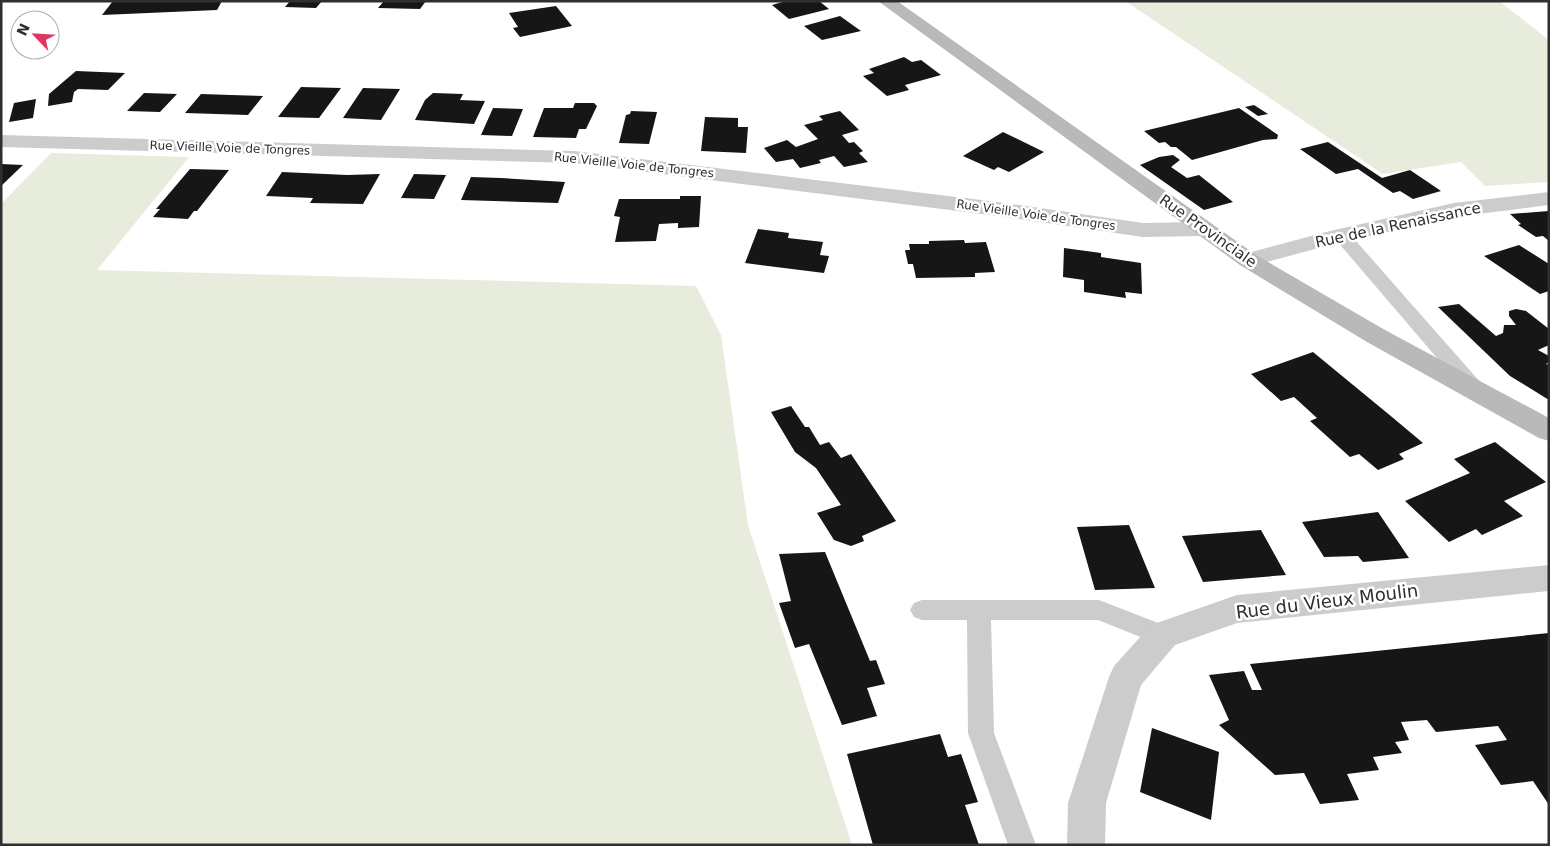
<svg xmlns="http://www.w3.org/2000/svg" width="1550" height="846" font-family="'DejaVu Sans',sans-serif">
	<style>
		.green { fill: #e7ecdd }
		.building { fill: #161616 }
		.lines { fill: none; stroke-linecap: round; stroke-linejoin: round }
		.lane { fill: #ccc; fill-rule: evenodd }
		.street { fill: #ccc; fill-rule: evenodd }
		.secondary { fill: #b9b9b9; fill-rule: evenodd }
		.labels { text-anchor: middle; dominant-baseline: central; stroke-width: 5; stroke-linejoin: round; paint-order: stroke }
		.far-street-label { font-size: 12px; fill: #2f2f2f; stroke: #fff }
		.street-label { font-size: 15px; fill: #2f2f2f; stroke: #fff }
		.near-street-label { font-size: 18px; fill: #2f2f2f; stroke: #fff }
	</style>
	<rect width="100%" height="100%" fill="#fff"/>
	<path class="green" d="M1125 1H1499L1549 40V182L1485 186 1461 162 1383 174Z
		M51 153 189 157 97 270 696 286 721 335 748 525 852 845H1V204Z"/>
	<path class="building" d="M113 1H222L217 10 102 15Z
		M290 1H322L316 8 285 7Z
		M384 1H426L420 9 378 8Z
		M786 1H819L829 9 789 19 772 5Z
		M556 6 572 26 520 37 513 28 518 27 509 13Z
		M840 16 861 31 822 40 804 26Z
		M904 57 912 62 921 60 941 75 905 85 909 90 887 96 863 76 874 73 869 69Z
		M76 71 125 73 108 90 78 89 74 92 72 102 48 106 49 94Z
		M301 87 341 88 319 118 278 117Z
		M363 88 400 89 381 120 343 118Z
		M144 93 177 94 160 112 127 111Z
		M433 93 463 94 460 100 485 101 474 124 415 120 425 100Z
		M201 94 231 95 263 96 248 115 185 113Z
		M36 99 33 118 9 122 14 103Z
		M575 103H594L597 106 586 129H579L576 138 533 137 544 108H573Z
		M1254 105 1268 114 1258 116 1245 107Z
		M493 108 523 109 512 136 481 135Z
		M1239 108 1278 135 1277 139 1263 140 1192 160 1176 147H1171L1165 142 1159 143 1144 131Z
		M631 111 657 112 649 144 619 143 626 115 630 114Z
		M840 111 859 130 842 135 849 143 854 142 863 151 859 153 868 162 844 167 834 156 819 160 821 163 800 168 793 159 776 162 764 148 787 140 796 147 818 139 804 125 823 120 819 116Z
		M705 117 738 118V127H748L746 153 701 151Z
		M1003 132 1044 152 1009 172 998 167 994 170 963 156Z
		M1328 142 1382 178 1410 170 1441 191 1413 199 1400 191 1393 193 1358 169 1336 174 1300 149Z
		M1173 155 1180 160 1171 167 1187 178 1199 175 1233 202 1204 210 1140 165 1159 157Z
		M1 164 23 165 1 186Z
		M190 169 229 170 197 211H194L188 219 153 217 160 209H156Z
		M282 172 347 175 380 174 363 204 310 203 313 198 266 196Z
		M414 174 446 175 434 199 401 198Z
		M471 177 501 178 565 182 558 203 461 200Z
		M680 196H701L699 227 678 228V223L659 224 656 241 615 242 620 217 614 216 619 199H680Z
		M1549 211V241L1543 236 1536 237 1518 225 1521 224 1510 214Z
		M758 229 789 233 788 238 823 242 820 255 829 256 824 273 745 263Z
		M964 240 965 243 986 242 995 272 975 273V277L916 278 913 264H908L905 250H910L909 244H929V241Z
		M1519 245 1549 264V291L1540 294 1484 256Z
		M1064 248 1101 253V257L1141 263 1142 294 1125 292 1126 298 1084 292V280L1063 277Z
		M1459 304 1496 336 1503 333 1504 325H1516L1509 316V311L1516 309 1526 311 1549 329V345L1538 350 1549 356V362L1546 364 1549 365V400L1510 376 1438 307Z
		M1313 352 1392 417 1423 443 1399 454 1404 459 1378 470 1359 454 1350 457 1310 421 1317 418 1294 397 1281 401 1251 374Z
		M791 406 805 427H809L820 445 829 442 841 458 851 454 896 521 862 536 864 541 851 546 834 540 817 513 841 505 816 468 795 452 771 412Z
		M1495 442 1546 482 1504 501 1523 516 1482 535 1476 529 1449 542 1405 501 1470 473 1454 459Z
		M1378 512 1409 558 1363 562 1358 556 1324 557 1302 522Z
		M1129 525 1155 588 1095 590 1077 527Z
		M1261 530 1286 575 1203 582 1182 536Z
		M825 552 870 661 876 660 885 684 867 688 877 716 842 725 809 644 795 648 779 603 791 601 779 554Z
		M1549 633V805L1533 781 1501 785 1475 745 1507 740 1498 726 1436 732 1427 720 1401 722 1409 740 1395 742 1402 753 1373 757 1379 770 1347 774 1359 800 1320 804 1304 773 1275 775 1219 725 1229 720 1209 675 1244 671 1252 690H1262L1250 664Z
		M1152 728 1219 752 1211 820 1140 792Z
		M940 734 948 757 961 754 978 802 965 805 979 845H873L847 754Z"/>
	<g class="lines">
		<path class="lane" d="M1342 231 1348 232 1481 383 1484 388 1481 393 1474 395 1467 393 1336 240 1334 236 1336 232Z
			M922 600H1099L1171 628 1175 635 1171 642 1163 646 1098 620H991L994 733 1036 845H1008L968 733 967 620H922L914 617 910 610 914 603Z"/>
		<path class="street" d="M1 135 574 151 998 202 1143 223 1204 222 1212 224 1215 229 1212 234 1204 236 1143 237 998 216 574 163 1 147Z
			M1549 192V205L1454 217 1330 245 1248 267 1240 265 1236 260 1240 255 1326 232 1454 203Z
			M1549 565V591L1237 623 1175 645 1141 685 1106 803 1105 845H1067L1068 803 1109 677 1114 666 1151 625 1237 595Z"/>
		<path class="secondary" d="M878 1H897L1256 255 1385 330 1549 418V441L1539 438 1367 342 1240 265Z"/>
	</g>
	<g class="labels">
		<g class="far-street-label">
			<text transform="translate(230 148) rotate(2)">Rue Vieille Voie de Tongres</text>
			<text transform="translate(634 165) rotate(6)">Rue Vieille Voie de Tongres</text>
			<text transform="translate(1036 215) rotate(8)">Rue Vieille Voie de Tongres</text>
		</g>
		<g class="street-label">
			<text transform="translate(1398 225) rotate(-12)">Rue de la Renaissance</text>
			<text transform="translate(1208 231) rotate(35)">Rue Provinciale</text>
		</g>
		<g class="near-street-label">
			<text transform="translate(1327 601) rotate(-7)">Rue du Vieux Moulin</text>
		</g>
	</g>
	<rect width="1550" height="846" fill="none" stroke="#2f2f2f" stroke-width="5"/>
	<g transform="translate(35 35) rotate(295)"><circle r="24" fill="#ffffff" stroke="#acacac"/>
	<path d="M0-4L9 19L0 12L-9 19Z" fill="#e1365f"/>
	<text y="-8" font-size="14" font-weight="bold" text-anchor="middle" fill="#2f2f2f">N</text>
	</g>
</svg>
